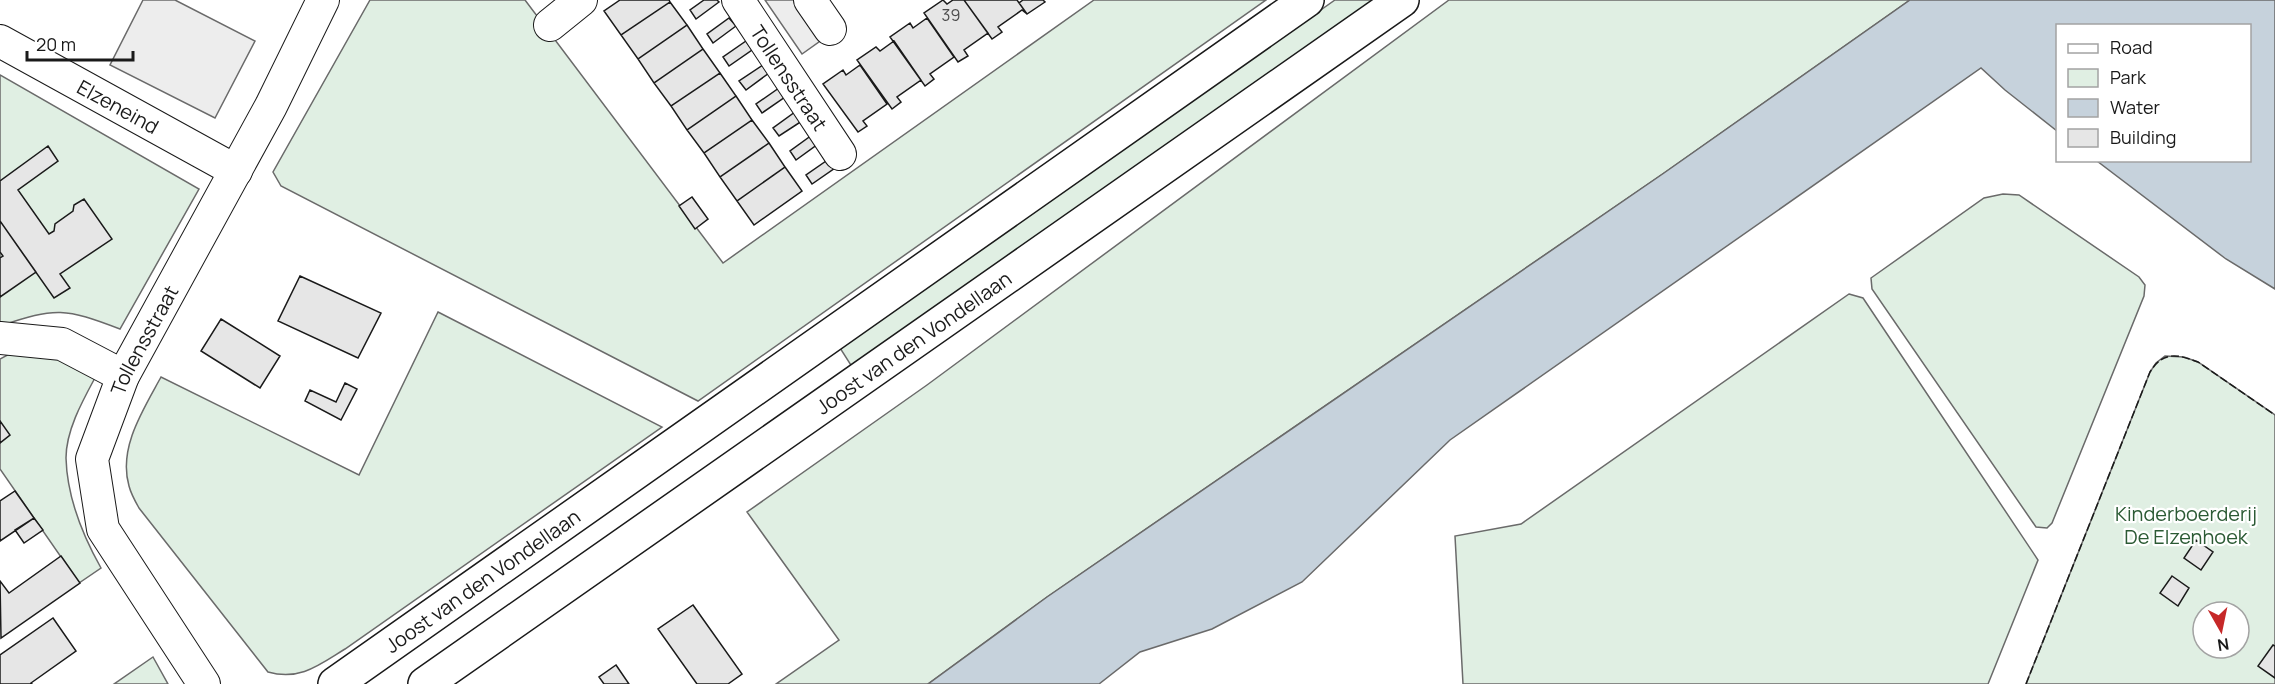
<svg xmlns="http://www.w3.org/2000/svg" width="2275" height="684" font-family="Manrope,sans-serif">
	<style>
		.green { fill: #e0efe3; stroke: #6a6a6a; stroke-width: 1.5; fill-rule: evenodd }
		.parking { fill: #ededed; stroke: #6a6a6a; stroke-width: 1.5 }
		.water { fill: #c6d2dc; stroke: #6a6a6a; stroke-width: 1.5 }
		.building { fill: #e6e6e6; stroke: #1a1a1a; stroke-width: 1.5 }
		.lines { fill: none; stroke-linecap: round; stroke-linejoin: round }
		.minor-casing { stroke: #1a1a1a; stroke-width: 34 }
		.tertiary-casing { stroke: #1a1a1a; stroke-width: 36 }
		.minor { stroke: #fff; stroke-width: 32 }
		.tertiary { stroke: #fff; stroke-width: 33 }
		.fence { stroke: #1a1a1a; stroke-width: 1.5; stroke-dasharray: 8 3; stroke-linecap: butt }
		.labels { text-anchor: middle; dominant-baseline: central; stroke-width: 4.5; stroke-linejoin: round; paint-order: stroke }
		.number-label { font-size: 16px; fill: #4d4d4d }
		.street-label { font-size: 20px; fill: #1a1a1a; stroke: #fff }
		.park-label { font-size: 20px; fill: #2b5a34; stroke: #fff }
	</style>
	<rect width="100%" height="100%" fill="#fff"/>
	<path class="green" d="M370 0H525L723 263 1094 0H1266L698 401 281 186 273 172Z
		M1335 0H1380L854 370 840 348Z
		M1449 0H1910L1664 173 1047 597 928 684H776L839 640 747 512 927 385Z
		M0 75 199 189 120 329C65 308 56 307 0 326Z
		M2003 194 2019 195 2139 277 2145 285 2144 296 2052 523 2047 528 2036 527 1872 289 1871 278 1984 198Z
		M1849 294 1863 298 2038 560 1988 684H1463L1455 536 1521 524Z
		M438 312 662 427 345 649C319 665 300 681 268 672L139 508C135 501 131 494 129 486 118 448 143 410 161 377L359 475Z
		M11 353 48 354 96 376C83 400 66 430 66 458 67 496 83 536 101 568L79 583 0 469V359Z
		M2165 356 2184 357 2198 362 2275 415V684H2026L2150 372 2156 363ZM2203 612H2239V648H2203Z
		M153 657 168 684H114Z"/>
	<path class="parking" d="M143 0H175L255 41 215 118 110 65Z
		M765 0H797L823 39 802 54Z"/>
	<path class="water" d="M1910 0H2275V289L2226 259 2097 161 2250 160V26H2058L2057 131 2005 90 1981 68 1450 440 1302 582 1212 629 1140 652 1099 684H928L1047 597 1664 173Z"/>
	<path class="building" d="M620 0H669L670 2 621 35 604 11Z
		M704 0H717L719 2 696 19 690 10Z
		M943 0 947 4 953 0H964L988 33 964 50 968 56 958 62 924 13Z
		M964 0H1017L1027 14 1022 10 998 27 1002 32 992 39Z
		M1023 0H1043L1045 2 1027 14 1019 3Z
		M670 2 687 25 638 59 621 35Z
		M729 18 736 26 713 43 707 34Z
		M927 18 954 57 930 74 934 79 925 86 890 37 910 23 913 28Z
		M687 25 703 49 654 83 638 59Z
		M746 41 752 50 729 66 723 57Z
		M894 41 921 80 897 97 901 102 892 109 857 60 876 47 880 51Z
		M703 49 720 73 671 106 654 83Z
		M763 65 769 73 746 90 739 81Z
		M860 65 887 104 863 121 867 126 858 132 823 84 843 70 846 75Z
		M720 73 736 96 687 130 671 106Z
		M779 88 785 97 762 113 756 104Z
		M736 96 752 120 704 153 687 130Z
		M795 112 802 121 779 136 773 128Z
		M752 120 769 143 720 177 704 153Z
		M812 135 818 144 796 160 790 151Z
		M769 143 785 167 737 201 720 177Z
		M48 146 58 161 18 190 49 234 54 231 55 224 73 211 74 205 84 199 112 239 60 274 70 288 54 298 0 221V181Z
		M829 159 835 168 812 184 806 175Z
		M785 167 802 191 754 225 737 201Z
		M692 197 708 219 695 229 679 206Z
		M0 221 36 272 0 297V258L3 256 0 252Z
		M300 276 381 313 358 358 278 321Z
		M221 319 280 356 260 388 201 351Z
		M345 383 357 389 341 420 305 401 310 390 336 402Z
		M0 421 10 435 0 443Z
		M15 491 34 518 0 541V501Z
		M34 518 43 530 24 543 15 530Z
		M2196 540 2213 552 2201 570 2184 558Z
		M61 556 80 583 1 638 0 581 9 593Z
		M2172 576 2189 588 2178 606 2160 593Z
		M693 605 742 674 728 684H697L658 629Z
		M53 618 76 651 31 683 32 684H0V655Z
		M2273 645 2275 646V678L2258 666Z
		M616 665 629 684H604L599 677Z"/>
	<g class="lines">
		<g class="minor-casing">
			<g id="minor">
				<path id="s1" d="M738 0 840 154"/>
				<path d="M810 0 830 29"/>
				<path d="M550 25 581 0"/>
				<path id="s2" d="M0 41 236 171"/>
				<path d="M0 338 62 344 123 376"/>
				<path id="s3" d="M204 684 103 529 92 459 123 376 271 106 323 0"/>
			</g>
		</g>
		<g class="tertiary-casing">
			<g id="tertiary">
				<path id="s4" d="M335 684 1307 0"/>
				<path id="s5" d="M425 684 1402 0"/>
			</g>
		</g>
		<use href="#minor" class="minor"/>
		<use href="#tertiary" class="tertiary"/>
		<path class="fence" d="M2026 684 2150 372C2163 351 2177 354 2198 362L2275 415"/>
	</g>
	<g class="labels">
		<g class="number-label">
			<text x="951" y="15">39</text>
		</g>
		<g class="street-label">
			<text stroke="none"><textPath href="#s1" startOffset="93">Tollensstraat</textPath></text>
			<text stroke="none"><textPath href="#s2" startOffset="135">Elzeneind</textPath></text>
			<text stroke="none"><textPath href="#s3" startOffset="386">Tollensstraat</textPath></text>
			<text stroke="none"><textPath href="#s5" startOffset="596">Joost van den Vondellaan</textPath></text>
			<text stroke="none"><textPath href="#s4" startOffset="180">Joost van den Vondellaan</textPath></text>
		</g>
		<g class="park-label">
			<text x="2186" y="513">Kinderboerderij<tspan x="2186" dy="23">De Elzenhoek</tspan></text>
		</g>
	</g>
	<rect x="2056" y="24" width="195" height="138" fill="#ffffff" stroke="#a3a3a3" stroke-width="1.5"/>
	<rect x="2068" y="44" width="30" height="9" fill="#ffffff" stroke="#a3a3a3" stroke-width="1.5"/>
	<text x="2110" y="54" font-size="18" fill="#1a1a1a">Road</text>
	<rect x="2068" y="69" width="30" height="18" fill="#e0efe3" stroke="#a3a3a3" stroke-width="1.5"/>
	<text x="2110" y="84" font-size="18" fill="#1a1a1a">Park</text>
	<rect x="2068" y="99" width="30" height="18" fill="#c6d2dc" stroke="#a3a3a3" stroke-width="1.5"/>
	<text x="2110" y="114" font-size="18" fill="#1a1a1a">Water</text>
	<rect x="2068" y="129" width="30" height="18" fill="#e6e6e6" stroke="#a3a3a3" stroke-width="1.5"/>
	<text x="2110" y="144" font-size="18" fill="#1a1a1a">Building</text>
	<g transform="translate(2221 630) rotate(171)"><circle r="28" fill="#ffffff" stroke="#a3a3a3" stroke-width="1.5"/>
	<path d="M0-4.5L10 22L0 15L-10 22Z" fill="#c62828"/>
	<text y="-9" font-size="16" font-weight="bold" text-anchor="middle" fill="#1a1a1a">N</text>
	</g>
	<path d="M27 51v9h106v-9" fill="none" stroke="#1a1a1a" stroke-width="3"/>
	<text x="36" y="51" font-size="18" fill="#1a1a1a" stroke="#ffffff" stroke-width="4.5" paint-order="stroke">20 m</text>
</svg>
